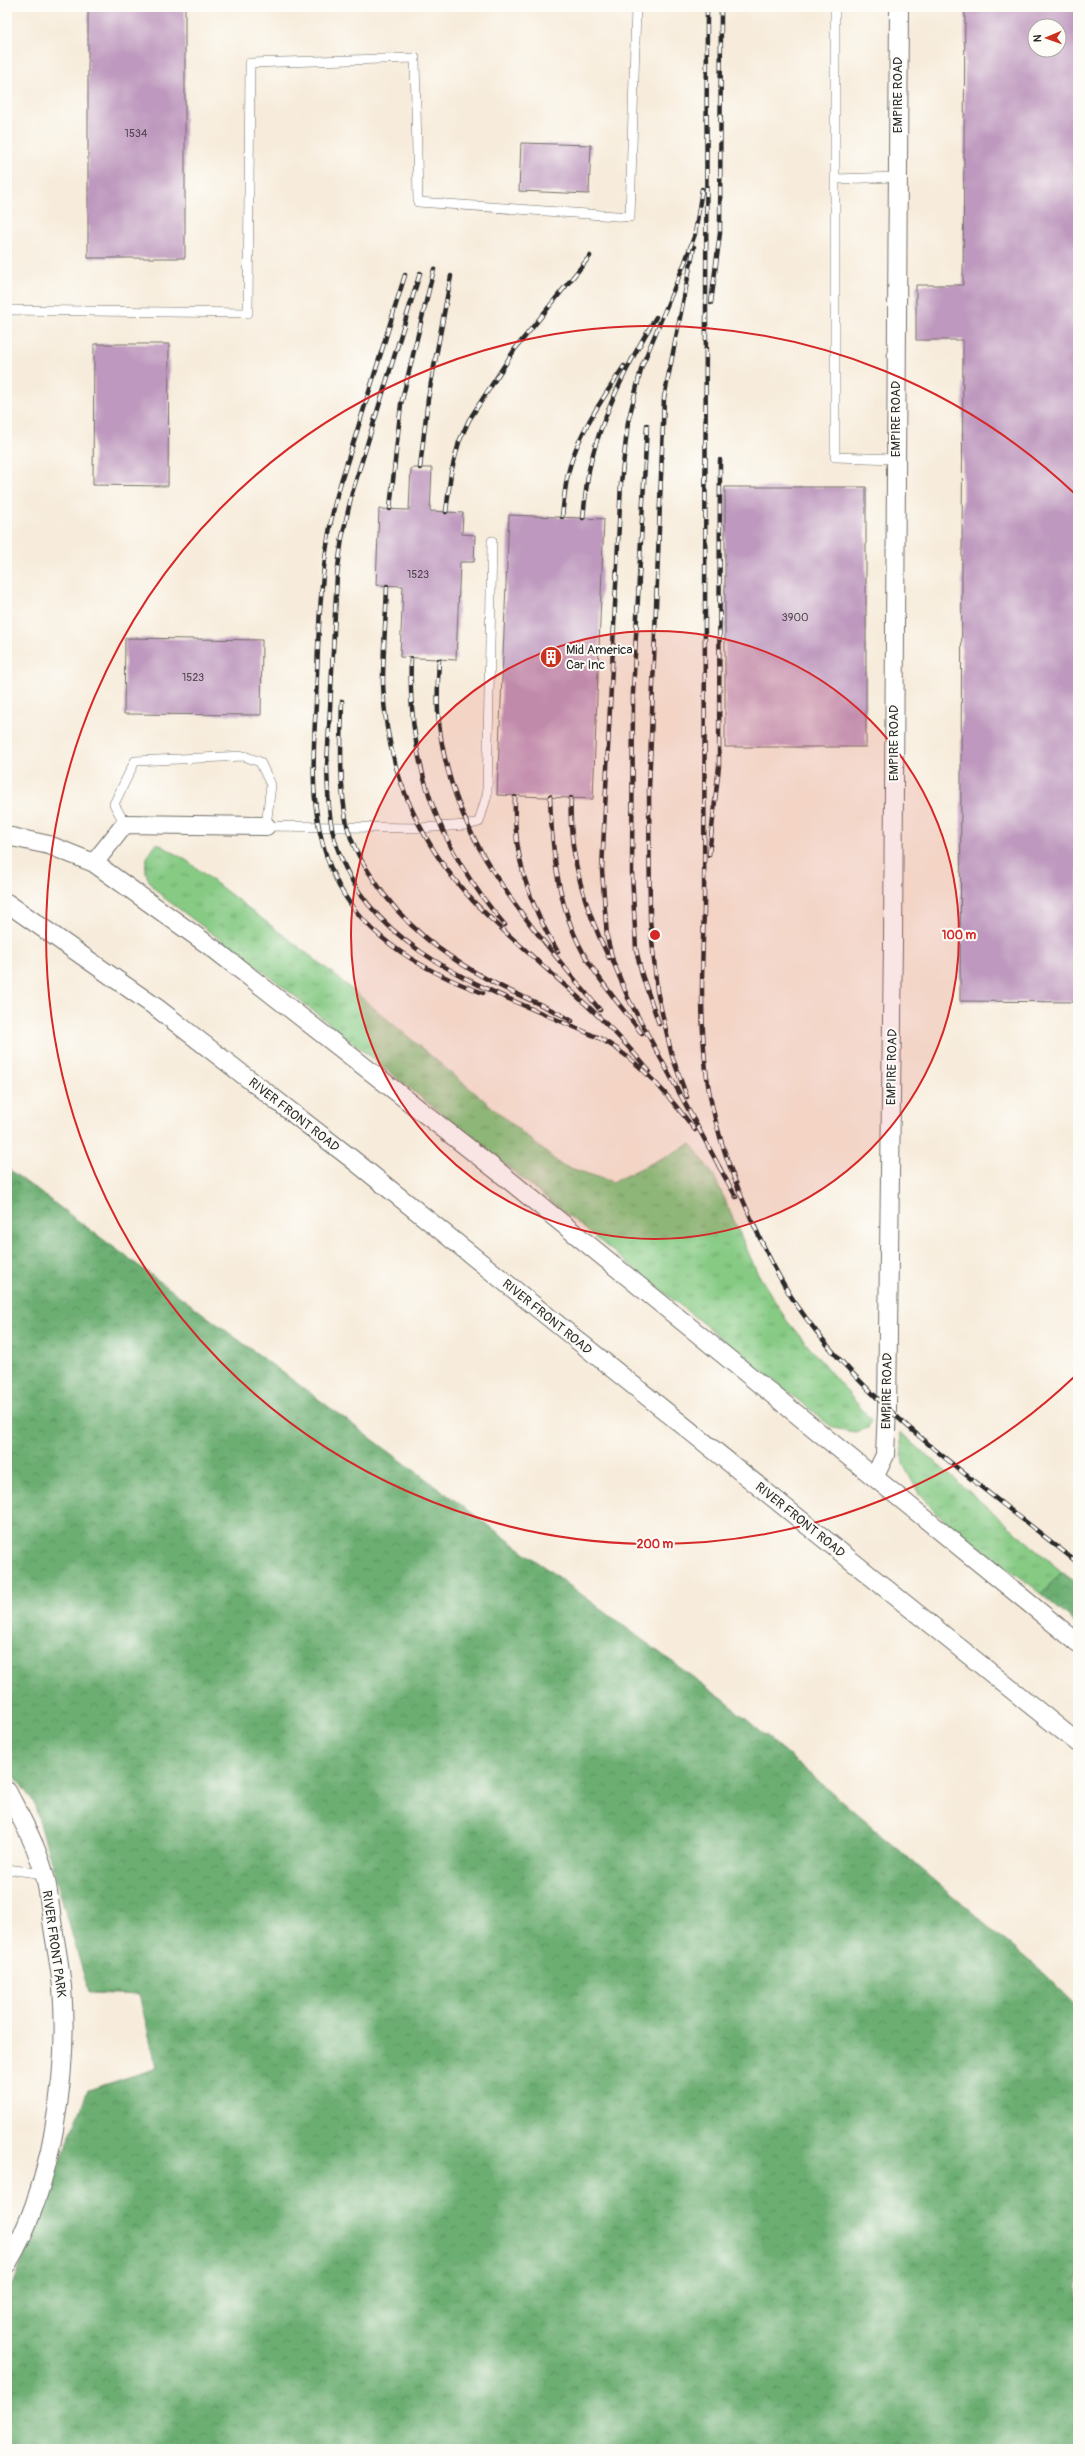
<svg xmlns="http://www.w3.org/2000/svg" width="1085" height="2456" font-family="Pangolin,sans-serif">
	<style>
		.grass { fill: url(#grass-tufts); stroke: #587a58 }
		.forest { fill: url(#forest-crowns); stroke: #4c6c4e }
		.building { fill: #be98be; fill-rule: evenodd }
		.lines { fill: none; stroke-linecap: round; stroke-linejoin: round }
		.service-casing { stroke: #726f69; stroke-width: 10 }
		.minor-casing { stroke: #726f69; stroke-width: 20 }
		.service { stroke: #fff; stroke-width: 9 }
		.minor { stroke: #fff; stroke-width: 18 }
		.rail-casing { stroke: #2b2b2b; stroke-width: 4.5 }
		.rail { stroke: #fdfcf7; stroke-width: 3; stroke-dasharray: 9; stroke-linecap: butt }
		.ring { fill: none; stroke: #d62828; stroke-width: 2 }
		.labels { text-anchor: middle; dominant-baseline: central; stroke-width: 4; stroke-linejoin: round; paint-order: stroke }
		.number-label { font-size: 11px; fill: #504650 }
		.street-label { font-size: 13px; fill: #2b2b2b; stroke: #fdfcf7 }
		.poi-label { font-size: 13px; fill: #2b2b2b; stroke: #fdfcf7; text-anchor: start }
		.centre { fill: #d62828; stroke: #fdfcf7; stroke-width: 2 }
		.ring-label { font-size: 12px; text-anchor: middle; font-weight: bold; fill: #d62828; stroke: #fdfcf7; stroke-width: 4; stroke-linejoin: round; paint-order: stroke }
	</style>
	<defs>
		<pattern id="grass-tufts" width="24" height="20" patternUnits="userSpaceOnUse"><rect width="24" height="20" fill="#86ca84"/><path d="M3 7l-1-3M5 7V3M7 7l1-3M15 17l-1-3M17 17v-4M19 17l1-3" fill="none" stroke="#6ea46c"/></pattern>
		<pattern id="forest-crowns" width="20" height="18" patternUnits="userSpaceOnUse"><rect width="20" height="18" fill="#6cae72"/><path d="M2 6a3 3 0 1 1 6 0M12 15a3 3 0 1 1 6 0" fill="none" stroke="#598e5e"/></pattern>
	</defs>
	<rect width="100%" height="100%" fill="#fdfcf7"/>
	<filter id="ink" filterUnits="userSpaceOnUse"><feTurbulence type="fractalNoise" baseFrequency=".025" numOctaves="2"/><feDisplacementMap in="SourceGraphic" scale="8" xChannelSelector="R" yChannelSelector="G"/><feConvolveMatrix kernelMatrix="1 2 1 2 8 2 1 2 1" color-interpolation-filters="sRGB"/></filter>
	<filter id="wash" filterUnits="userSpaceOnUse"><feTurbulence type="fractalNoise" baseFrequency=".012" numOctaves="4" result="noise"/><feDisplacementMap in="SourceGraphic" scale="16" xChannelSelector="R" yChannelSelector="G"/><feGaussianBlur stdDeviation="0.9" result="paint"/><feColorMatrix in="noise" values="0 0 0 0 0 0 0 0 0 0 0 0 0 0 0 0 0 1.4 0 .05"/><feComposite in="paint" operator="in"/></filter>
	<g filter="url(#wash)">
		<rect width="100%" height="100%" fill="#f7ecdb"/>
		<path class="grass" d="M157 843 186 860 331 972 561 1165 613 1182 691 1144 714 1176 757 1272 787 1321 871 1420 868 1428 855 1432 833 1428 276 981 163 897C144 880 138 863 157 843Z
			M900 1432 1062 1572 1041 1594 937 1514 918 1492 903 1464Z"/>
		<path class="forest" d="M7 1168 725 1701 1042 1972 1078 2008V2449H13L7 2440V2300L88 2090 157 2068 139 1995 89 1993 34 1803 7 1765Z
			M1062 1572 1078 1584V1625L1041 1594Z"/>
		<g id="blocks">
			<path class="building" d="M88 7H185V258H88Z
				M965 7H1078V1002L960 1001 963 340H916V285H963ZM1035 26H1059V50H1035Z
				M521 143 591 145 589 194 519 191Z
				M94 344H169L168 486 93 485Z
				M411 468H432L430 511 463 513 462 534 475 535 474 562H460L456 660 400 657 403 586 376 585 379 509 409 510Z
				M725 487H866V747H725Z
				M509 515 604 519 593 799 497 795Z
				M125 638 262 640 261 715 124 714Z"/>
		</g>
	</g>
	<g filter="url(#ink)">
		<use href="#blocks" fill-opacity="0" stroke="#726f69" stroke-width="1"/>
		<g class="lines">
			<g class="service-casing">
				<path id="service" d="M835 7V457L896 459
					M835 179 898 177
					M7 310 248 313 250 63 415 58 418 202 630 217 636 7
					M125 824 114 804 135 761 244 756 260 762 271 785 266 826 419 828 467 825 479 822 487 795 492 541
					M7 1869 44 1874"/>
			</g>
			<g class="minor-casing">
				<path id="minor" d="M7 836 49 845 94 863 214 949 499 1172 1078 1643
					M94 863 125 824 266 826
					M7 903 157 1008 352 1159 1078 1743
					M875 1476 885 1455 887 1409 893 942 899 7
					M7 1791C21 1818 36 1844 44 1873 49 1890 50 1909 53 1927 56 1947 60 1967 62 1987 69 2072 52 2190 7 2264"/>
			</g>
			<use href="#service" class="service"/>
			<use href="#minor" class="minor"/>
			<g class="rail-casing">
				<path id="rail" d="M707 7 704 911C702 964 700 1017 706 1070 712 1121 729 1170 750 1216 763 1246 777 1276 796 1304 868 1409 980 1484 1078 1563
					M702 189 695 234 685 262 642 366 628 422 621 483 602 870 607 937 613 961 628 998 721 1170
					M420 273 352 493 342 538 337 575 327 766C328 793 328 821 337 847 373 959 508 995 603 1040
					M405 275C389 327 373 379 357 431 347 464 334 498 329 533 319 589 318 646 316 703 312 766 309 828 339 886 369 941 427 972 483 993
					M711 303 720 233 721 7
					M647 425 633 693 632 873 636 949 642 975 659 1024
					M420 468 428 399 451 276
					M390 509 401 404 434 269
					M446 512 451 473 459 442 469 420 515 349 590 256
					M562 517C564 500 565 482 570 466 580 430 604 397 624 366
					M583 518C585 502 586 486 589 470 600 419 629 361 656 317
					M387 586C386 618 383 651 383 683 385 771 423 854 486 914 541 967 602 1012 649 1071
					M411 658C407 761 437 847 505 925
					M439 660C438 677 437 695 438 712 447 837 525 918 600 1010
					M342 701C341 742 339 784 347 825 351 843 361 861 372 877 404 927 444 956 496 984 521 997 548 1006 572 1021
					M550 796C552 853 558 912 588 961 604 987 624 1010 642 1034
					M515 797C513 855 528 903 558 952
					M571 798C568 852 585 909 609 958
					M709 855 719 766 720 460
					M598 1037C605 1042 614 1046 621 1052 647 1070 676 1105 695 1130
					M687 1097 672 1056 657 991 650 919 649 790 664 398 694 247
					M718 1165 736 1197"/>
			</g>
			<use href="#rail" class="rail"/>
		</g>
	</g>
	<circle cx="655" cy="935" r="304" fill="#d62828" fill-opacity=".12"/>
	<g class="ring">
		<circle cx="655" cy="935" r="304"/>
		<path d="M1074 1377A609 609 0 1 1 1074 493"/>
	</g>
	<defs>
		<g id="building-disc" transform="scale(1.15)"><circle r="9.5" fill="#c8321e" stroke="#fdfcf7"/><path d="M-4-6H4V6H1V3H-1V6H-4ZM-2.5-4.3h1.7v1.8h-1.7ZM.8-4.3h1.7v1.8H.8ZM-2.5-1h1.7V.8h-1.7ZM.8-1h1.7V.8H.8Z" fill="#fff"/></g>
	</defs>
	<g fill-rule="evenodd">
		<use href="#building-disc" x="551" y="657"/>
	</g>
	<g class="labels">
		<g class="number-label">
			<text x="136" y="133">1534</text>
			<text x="418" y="574">1523</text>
			<text x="795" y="617">3900</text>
			<text x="193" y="677">1523</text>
		</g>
		<g class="street-label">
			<text transform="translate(898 95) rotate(-90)">EMPIRE ROAD</text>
			<text transform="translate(896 419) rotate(-90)">EMPIRE ROAD</text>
			<text transform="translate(894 743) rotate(-90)">EMPIRE ROAD</text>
			<text transform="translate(892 1067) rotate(-89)">EMPIRE ROAD</text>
			<text transform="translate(294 1115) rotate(38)">RIVER FRONT ROAD</text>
			<text transform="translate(547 1317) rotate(39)">RIVER FRONT ROAD</text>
			<text transform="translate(887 1391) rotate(-89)">EMPIRE ROAD</text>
			<text transform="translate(800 1520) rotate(39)">RIVER FRONT ROAD</text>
			<text transform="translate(54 1944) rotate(82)">RIVER FRONT PARK</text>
		</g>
		<g class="poi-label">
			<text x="566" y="650">Mid America<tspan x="566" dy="15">Car Inc</tspan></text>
		</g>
	</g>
	<circle cx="655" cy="935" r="6" class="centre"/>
	<g class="ring-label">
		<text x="959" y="939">100 m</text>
		<text x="655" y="1548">200 m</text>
	</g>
	<rect width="1085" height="2456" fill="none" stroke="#fdfcf7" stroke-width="24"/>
	<g transform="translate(1047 38) rotate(268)"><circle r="19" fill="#fdfcf7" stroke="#a9a8a5"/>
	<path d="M0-3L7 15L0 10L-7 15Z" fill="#c8321e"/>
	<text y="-6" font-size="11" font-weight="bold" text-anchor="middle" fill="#2b2b2b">N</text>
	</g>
</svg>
